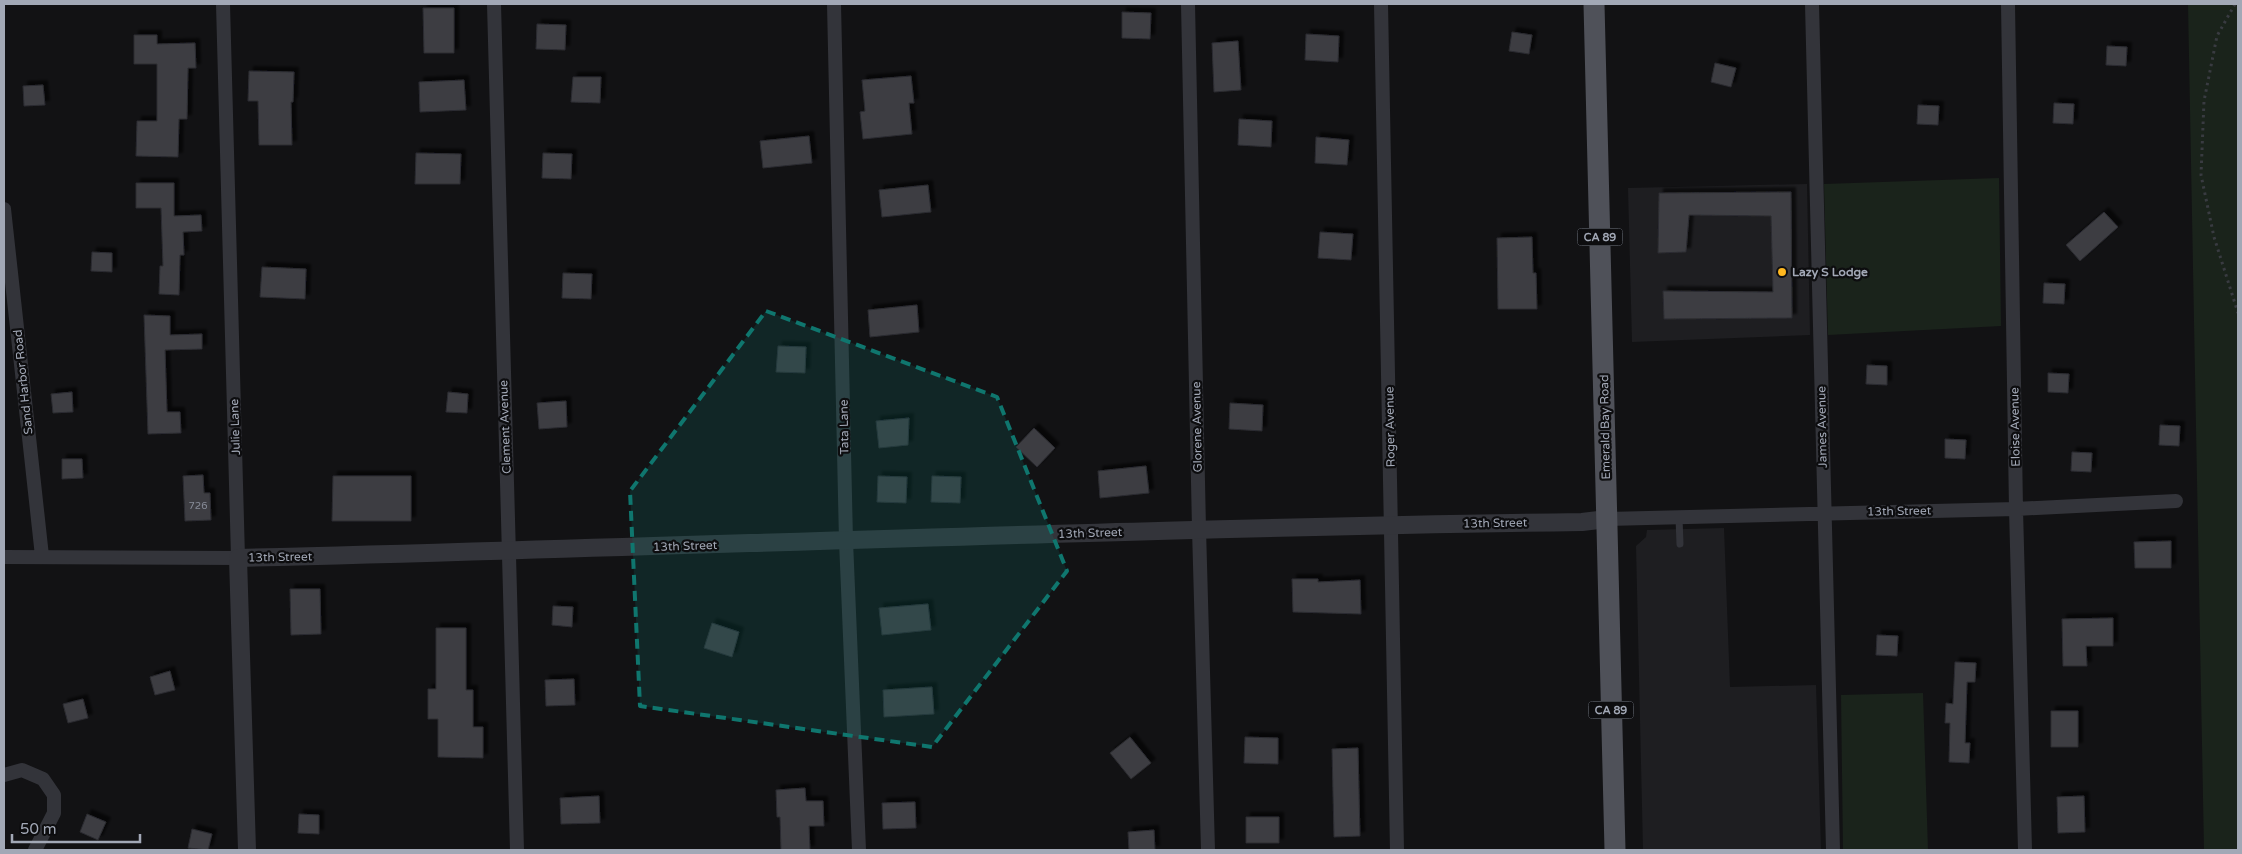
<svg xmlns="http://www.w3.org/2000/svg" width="2242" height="854" font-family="'Varela Round',sans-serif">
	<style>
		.built { fill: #1e1e21 }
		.green { fill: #1a231b }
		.building { fill: #3c3d42; stroke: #2c2c31; filter: url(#shadow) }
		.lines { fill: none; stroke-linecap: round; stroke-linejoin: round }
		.path { stroke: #393b41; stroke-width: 3; stroke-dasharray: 2.5 4; stroke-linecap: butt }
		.service { stroke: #33343a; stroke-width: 7 }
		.minor { stroke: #33343a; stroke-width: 14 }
		.tertiary { stroke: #33343a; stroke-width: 18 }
		.primary { stroke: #4f5159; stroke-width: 21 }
		.marked { fill: #0f766e; fill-opacity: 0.2; stroke: #0f766e; stroke-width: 4; stroke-dasharray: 10 6; stroke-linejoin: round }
		.poi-dot { fill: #ffb820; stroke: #0d0d0f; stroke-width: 2 }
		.labels { text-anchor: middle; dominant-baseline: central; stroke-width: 4.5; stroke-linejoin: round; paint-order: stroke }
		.number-label { font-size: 10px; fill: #888d99 }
		.shield { fill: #0d0d0f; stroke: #757a84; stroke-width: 1 }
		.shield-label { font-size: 11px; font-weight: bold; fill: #a2a8b6 }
		.poi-label { font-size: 12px; font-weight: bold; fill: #a2a8b6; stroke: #0d0d0f; text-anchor: start }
		.street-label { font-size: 12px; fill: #a2a8b6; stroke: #0d0d0f }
	</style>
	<defs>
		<filter id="shadow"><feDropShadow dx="4.5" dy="-4.5" stdDeviation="1" flood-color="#0009"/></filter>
	</defs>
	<rect width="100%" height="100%" fill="#121214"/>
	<path class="built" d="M1807 184 1810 335 1632 342 1628 188Z
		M1724 528 1730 687 1816 685 1821 850H1643L1636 546 1646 537 1647 530Z"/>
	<path class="green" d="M2188 4H2238V850H2204Z
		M1999 178 2001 326 1828 335 1824 184Z
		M1923 693 1928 850H1843L1841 695Z"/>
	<path class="building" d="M423 8H454V53H424Z
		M1122 12 1151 13 1150 39 1122 38Z
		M537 24 566 25 565 50 536 49Z
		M1512 32 1532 35 1529 54 1509 51Z
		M1306 34 1339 36 1338 62 1305 60Z
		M134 35H157V44L195 43 196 68H188L187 119H179L178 157 136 156 137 121H157V64H134Z
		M1238 41 1241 90 1214 92 1212 43Z
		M2107 46 2127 47 2126 66 2106 65Z
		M1715 63 1736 68 1731 87 1711 82Z
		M249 71 294 72 293 102H291L292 145H259L258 101H248Z
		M911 76 914 103H909L912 134 863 139 860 112 865 111 862 80Z
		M573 77H601L600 103 571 102Z
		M464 80 466 110 420 112 419 82Z
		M43 85 45 105 24 106 23 86Z
		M2054 103 2074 104 2073 124 2053 123Z
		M1918 105 1939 106 1938 125 1917 124Z
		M1239 119 1272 121 1271 147 1238 145Z
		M809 136 812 163 763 168 760 141Z
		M1316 137 1349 140 1347 165 1315 163Z
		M416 153 461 154 460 184H415Z
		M543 153 572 154 571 179 542 178Z
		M136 183H174V216L201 215 202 231 183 232 184 255H180L179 295 159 294 160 266H163L161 208H136Z
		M928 185 931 212 882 217 879 190Z
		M1791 192 1792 318 1664 319 1663 291 1773 292 1771 216 1689 215 1686 252 1658 253 1659 193Z
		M2104 212 2118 227 2080 261 2066 245Z
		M1320 232 1353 234 1351 260 1318 258Z
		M1532 237 1533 273H1536L1537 309H1498L1497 238Z
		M92 252 112 253V272L91 271Z
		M262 267 306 269 305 299 260 297Z
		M563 273 592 274 591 299 562 298Z
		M2044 283 2065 284 2064 304 2043 303Z
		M917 305 919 332 870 337 868 310Z
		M144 315 170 316V335L202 334V349L165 350 167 412H180L181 433 148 434Z
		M778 346 806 347 805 373 776 372Z
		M1867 365 1887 366V385L1866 384Z
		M2048 373 2069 374 2068 393 2048 392Z
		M72 392 73 412 53 413 51 394Z
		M448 392 468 394 467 413 446 412Z
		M566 401 567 427 539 429 537 403Z
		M1230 403 1263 405 1262 431 1229 429Z
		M909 418 908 445 879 448 876 421Z
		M2160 425 2180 426 2179 446 2159 445Z
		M1034 428 1055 448 1037 467 1016 447Z
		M1945 439 1966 440 1965 459 1945 458Z
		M2072 452 2092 453 2091 472 2071 471Z
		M62 459H82L83 478 62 479Z
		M1146 466 1149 493 1100 498 1098 471Z
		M203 475 204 493H210L211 520 185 521 183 476Z
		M333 476H411V521H332Z
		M878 476 907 477 906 503 877 502Z
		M932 476 961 477 960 503 931 502Z
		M2171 541V568H2135L2134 542Z
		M1292 579H1318V582L1360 580 1361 614 1293 612Z
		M290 589H320L321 634 291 635Z
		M928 604 931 630 882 635 879 608Z
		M553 606 573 607 572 627 552 625Z
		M2113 618V646H2086L2087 666H2063L2062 619Z
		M712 623 739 632 732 657 704 648Z
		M436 628H466V690H473V727H483V758L438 757V719H428V689H436Z
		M1877 635 1898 636 1897 656 1876 655Z
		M1955 662 1976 663 1975 682H1967L1965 743H1970L1969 763 1949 762 1950 723H1945L1946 703 1953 704Z
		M170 671 175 690 155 695 150 677Z
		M574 679 575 705 546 706 545 680Z
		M932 687 934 714 884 717 883 690Z
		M83 699 88 718 68 723 63 704Z
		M2051 711H2078V747H2051Z
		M1130 737 1151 763 1131 779 1110 753Z
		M1245 737 1278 738V764L1244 763Z
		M1358 748 1360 836 1334 837 1332 749Z
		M805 788 806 801H823L824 826H809L810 850H781L780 817H777L776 790Z
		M599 796 600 823 561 824 560 798Z
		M2084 796 2085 832 2058 833 2057 797Z
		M915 802 916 828 883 829 882 803Z
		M87 814 106 822 98 840 80 832Z
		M299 814 319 815V834L298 833Z
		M1246 817H1279V843H1246Z
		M192 829 212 834 208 850 188 848Z
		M1154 830 1155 850H1129L1128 832Z"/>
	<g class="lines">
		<path class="path" d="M2235 4 2217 36 2204 101 2201 175 2214 237 2238 313"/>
		<path class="service" d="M1679 518 1680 544"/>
		<path class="minor" d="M494 4 517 850
			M834 4 846 541 859 850
			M1188 4 1199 529 1208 850
			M1381 4 1397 850
			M1812 4 1833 850
			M2008 4 2016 509 2025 850
			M4 209 42 556
			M1607 519 2016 509 2176 501
			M4 557 238 558 223 4
			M4 775 22 770 43 779 54 795V813L35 850"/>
		<path class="tertiary" d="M247 850 238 558C686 547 1134 528 1582 522L1607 519"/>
		<path class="primary" d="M1594 4 1615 850"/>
	</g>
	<path class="marked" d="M766 311 997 397 1067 571 932 747 640 706 630 491Z"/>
	<circle class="poi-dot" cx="1782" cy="272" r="5"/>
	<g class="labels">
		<g class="number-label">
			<text x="198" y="506">726</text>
		</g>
		<g class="shield">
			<rect x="1577.5" y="228.5" width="45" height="17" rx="4"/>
			<rect x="1588.5" y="701.5" width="45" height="17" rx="4"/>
		</g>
		<g class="shield-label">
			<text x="1600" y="237">CA 89</text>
			<text x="1611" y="710">CA 89</text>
		</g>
		<g class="poi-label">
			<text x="1792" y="272">Lazy S Lodge</text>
		</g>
		<g class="street-label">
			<text transform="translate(23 382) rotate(-96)">Sand Harbor Road</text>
			<text transform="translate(235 427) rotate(-92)">Julie Lane</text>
			<text transform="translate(505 427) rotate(-92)">Clement Avenue</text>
			<text transform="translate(844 427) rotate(-91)">Tata Lane</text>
			<text transform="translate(1197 427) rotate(-91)">Glorene Avenue</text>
			<text transform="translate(1390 427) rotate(-91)">Roger Avenue</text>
			<text transform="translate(1605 427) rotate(-91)">Emerald Bay Road</text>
			<text transform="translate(1822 427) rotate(-91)">James Avenue</text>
			<text transform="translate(2015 427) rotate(-91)">Eloise Avenue</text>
			<text transform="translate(1899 511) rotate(-1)">13th Street</text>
			<text transform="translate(1495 523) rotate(-1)">13th Street</text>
			<text transform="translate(1090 533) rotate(-2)">13th Street</text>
			<text transform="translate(685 546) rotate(-2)">13th Street</text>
			<text transform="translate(280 557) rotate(-1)">13th Street</text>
		</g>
	</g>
	<rect width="2242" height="854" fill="none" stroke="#a2a8b6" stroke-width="10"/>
	<path d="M12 834v8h128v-8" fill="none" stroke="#a2a8b6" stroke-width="2.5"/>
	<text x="20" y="834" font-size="15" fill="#a2a8b6" stroke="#0d0d0f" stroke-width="4" paint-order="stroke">50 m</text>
</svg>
